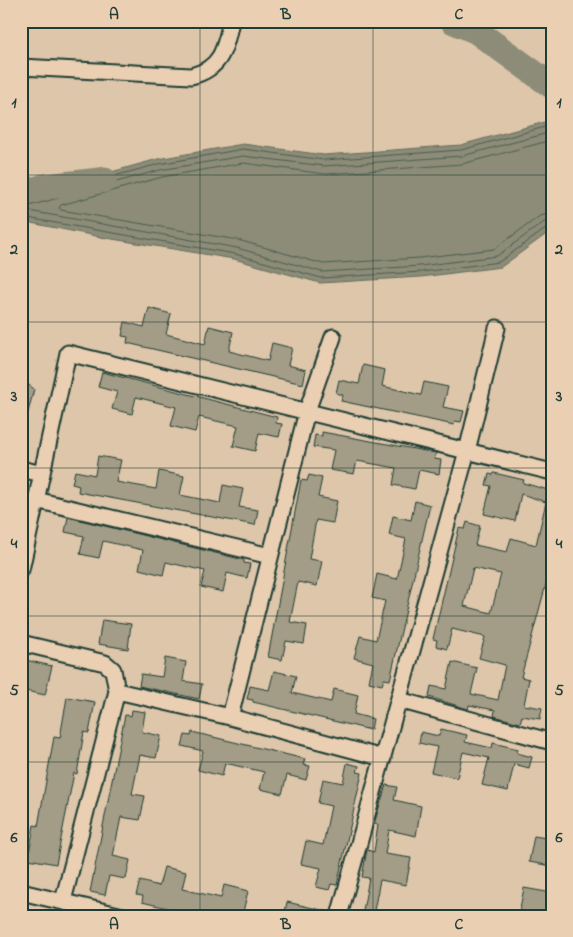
<svg xmlns="http://www.w3.org/2000/svg" width="573" height="937" font-family="'Indie Flower',sans-serif">
	<style>
		.water { fill: #8c8c78; stroke: #606c5d }
		.lines { fill: none; stroke-linecap: round; stroke-linejoin: round }
		.shore { stroke: #4b5d4f; stroke-width: 1 }
		.river { stroke: #8c8c78; stroke-width: 26 }
		.building { fill: #a39c86; stroke: #1f3d34; fill-rule: evenodd }
		.minor-casing { stroke: #1f3d34; stroke-width: 19 }
		.minor { stroke: #eacfb2; stroke-width: 15 }
		.grid { fill: none; stroke: #1f3d34; stroke-width: 1; stroke-opacity: 0.55 }
		.neatline { fill: none; stroke: #1f3d34; stroke-width: 2 }
		.grid-label { font-size: 16px; text-anchor: middle; font-weight: bold; fill: #1f3d34 }
	</style>
	<rect width="100%" height="100%" fill="#dec6aa"/>
	<filter id="ink" filterUnits="userSpaceOnUse"><feTurbulence type="fractalNoise" baseFrequency=".02" numOctaves="2"/><feDisplacementMap in="SourceGraphic" scale="10" xChannelSelector="R" yChannelSelector="G"/><feConvolveMatrix kernelMatrix="1 2 1 2 8 2 1 2 1" color-interpolation-filters="sRGB"/></filter>
	<g filter="url(#ink)">
		<path class="water" d="M552 120V230L501 267 421 277 320 283 234 259 106 238 21 221V197L158 159 243 144 324 155 461 145Z"/>
		<g class="lines">
			<path class="shore" d="M552 132 462 156 324 166 243 156 160 170 29 206 27 209 29 211 237 248 322 272 420 266 497 256 544 222 552 220
				M552 140 462 164 325 174 243 163 162 177 61 205 59 208 61 210 238 240 323 264 419 258 494 249 540 216 552 213
				M21 201 159 164 243 149 324 160 461 150 552 125
				M21 217 235 254 321 278 421 272 499 262 547 228 552 227"/>
			<path class="river" d="M453 21 476 31 552 86
				M21 194 42 187 104 180"/>
		</g>
		<path class="building" d="M149 308 171 314 166 334 205 344 209 326 233 332 229 351 268 361 272 343 292 348 288 365 306 370 303 384 127 343 128 337 122 336 125 322 144 327Z
			M363 365 385 370 382 386 421 395 424 382 448 387 443 407 464 411 461 422 455 421 454 425 341 401 343 395 336 393 339 380 359 384Z
			M102 372 277 417 276 423 282 424 279 437 259 433 255 451 233 446 238 426 199 417 195 432 171 426 176 407 136 397 132 414 112 409 117 392 98 387Z
			M21 379 34 389 25 424H21Z
			M322 432 436 453 434 459 441 460 439 474 419 470 415 489 393 485 396 468 357 461 354 474 330 470 334 450 313 447 315 435 322 436Z
			M98 456 121 460 116 482 156 489 159 471 184 476 180 495 220 503 223 485 243 489 239 507 258 510 255 525 78 492 79 486 72 484 75 471 95 475Z
			M494 473 524 480 523 483 552 491V562L521 677 529 679 524 705 542 708 540 719 522 716 520 723 494 716 495 710 469 705 468 709 429 697 431 686 446 689 452 662 477 668 471 694 498 700 505 665 479 658 485 637 452 629 447 649 436 646 437 640 433 639 459 528 465 529 467 522 480 526 475 545 507 552 511 538 536 545 546 502 521 494 515 521 484 514 491 486 486 485 489 474 493 475ZM473 568 501 574 491 613 464 606Z
			M309 475 322 478 318 497 337 501 333 523 316 520 309 559 322 561 317 586 298 582 290 622 307 625 304 644 286 641 282 660 268 657 301 480 307 481Z
			M415 501 430 505 390 680 384 679 382 685 369 682 373 663 354 658 360 636 376 640 385 601 372 598 377 574 397 579 406 539 389 535 393 516 411 520Z
			M68 517 244 560V563L250 564 247 578 227 573 223 592 201 587 205 571 166 562 163 575 139 569 143 550 103 541 99 558 80 554 84 536 65 532Z
			M102 620 131 624 128 649 98 644Z
			M165 658 186 662 183 681 202 684 199 699 139 686 141 674 162 677Z
			M21 659 52 666 45 695 21 690Z
			M274 671 296 676 292 693 331 702 334 689 358 695 354 714 373 719 371 730 253 702V700L247 699 250 686 269 690Z
			M67 697 95 702 89 733 84 732 77 774 74 773 56 864 28 859 34 825 38 826 54 737 60 738Z
			M132 710 145 712 142 732 161 736 156 758 140 755 132 794 145 796 140 820 121 817 113 856 130 860 126 879 109 876 105 895 90 892 125 715 131 716Z
			M441 729 467 735 465 742 492 748 493 743 518 749 517 753 532 757 529 768 514 764 508 791 482 785 489 758 463 752 457 778 431 772 437 747 419 743 421 732 439 736Z
			M192 732 305 759 303 765 310 766 306 780 287 775 282 794 260 789 264 772 225 763 222 776 198 770 203 751 182 746 185 735 191 736Z
			M347 763 359 766 357 772 362 773 337 885 331 884 329 890 316 887 321 868 301 864 306 841 323 845 331 806 318 803 323 779 343 783Z
			M386 785 397 787 394 800 421 806 416 836 389 830 385 854 411 858 406 885 380 880 373 916H362L369 878 362 877 366 855 367 850 374 852 378 825 374 824Z
			M534 836 552 839V866L529 862Z
			M164 867 186 872 182 889 221 898 224 885 248 891 242 916H201L142 902 143 896 136 895 140 881 159 886Z
			M524 888 552 893V916L519 913Z
			M287 902 326 911V916H284Z"/>
		<g class="lines">
			<g class="minor-casing">
				<path id="minor" d="M21 67 191 76C221 69 225 49 231 21
					M21 469 42 474
					M36 500 270 556
					M21 570 68 353 552 472
					M21 643 105 663 113 670 117 691 63 901
					M117 691 230 717 383 758
					M399 700 552 742
					M230 717 307 411 333 337
					M21 892 123 916
					M339 916 467 451 497 328"/>
			</g>
			<use href="#minor" class="minor"/>
		</g>
	</g>
	<path class="grid" d="M200 21V916M373 21V916M21 175H552M21 322H552M21 468H552M21 616H552M21 762H552"/>
	<rect width="573" height="937" fill="none" stroke="#eacfb2" stroke-width="55"/>
	<rect x="28" y="28" width="518" height="882" class="neatline"/>
	<g class="grid-label">
		<text x="114" y="19">A</text>
		<text x="286" y="19">B</text>
		<text x="459" y="19">C</text>
		<text x="14" y="107">1</text>
		<text x="559" y="107">1</text>
		<text x="14" y="254">2</text>
		<text x="559" y="254">2</text>
		<text x="14" y="401">3</text>
		<text x="559" y="401">3</text>
		<text x="14" y="548">4</text>
		<text x="559" y="548">4</text>
		<text x="14" y="695">5</text>
		<text x="559" y="695">5</text>
		<text x="14" y="842">6</text>
		<text x="559" y="842">6</text>
		<text x="114" y="929">A</text>
		<text x="286" y="929">B</text>
		<text x="459" y="929">C</text>
	</g>
</svg>
